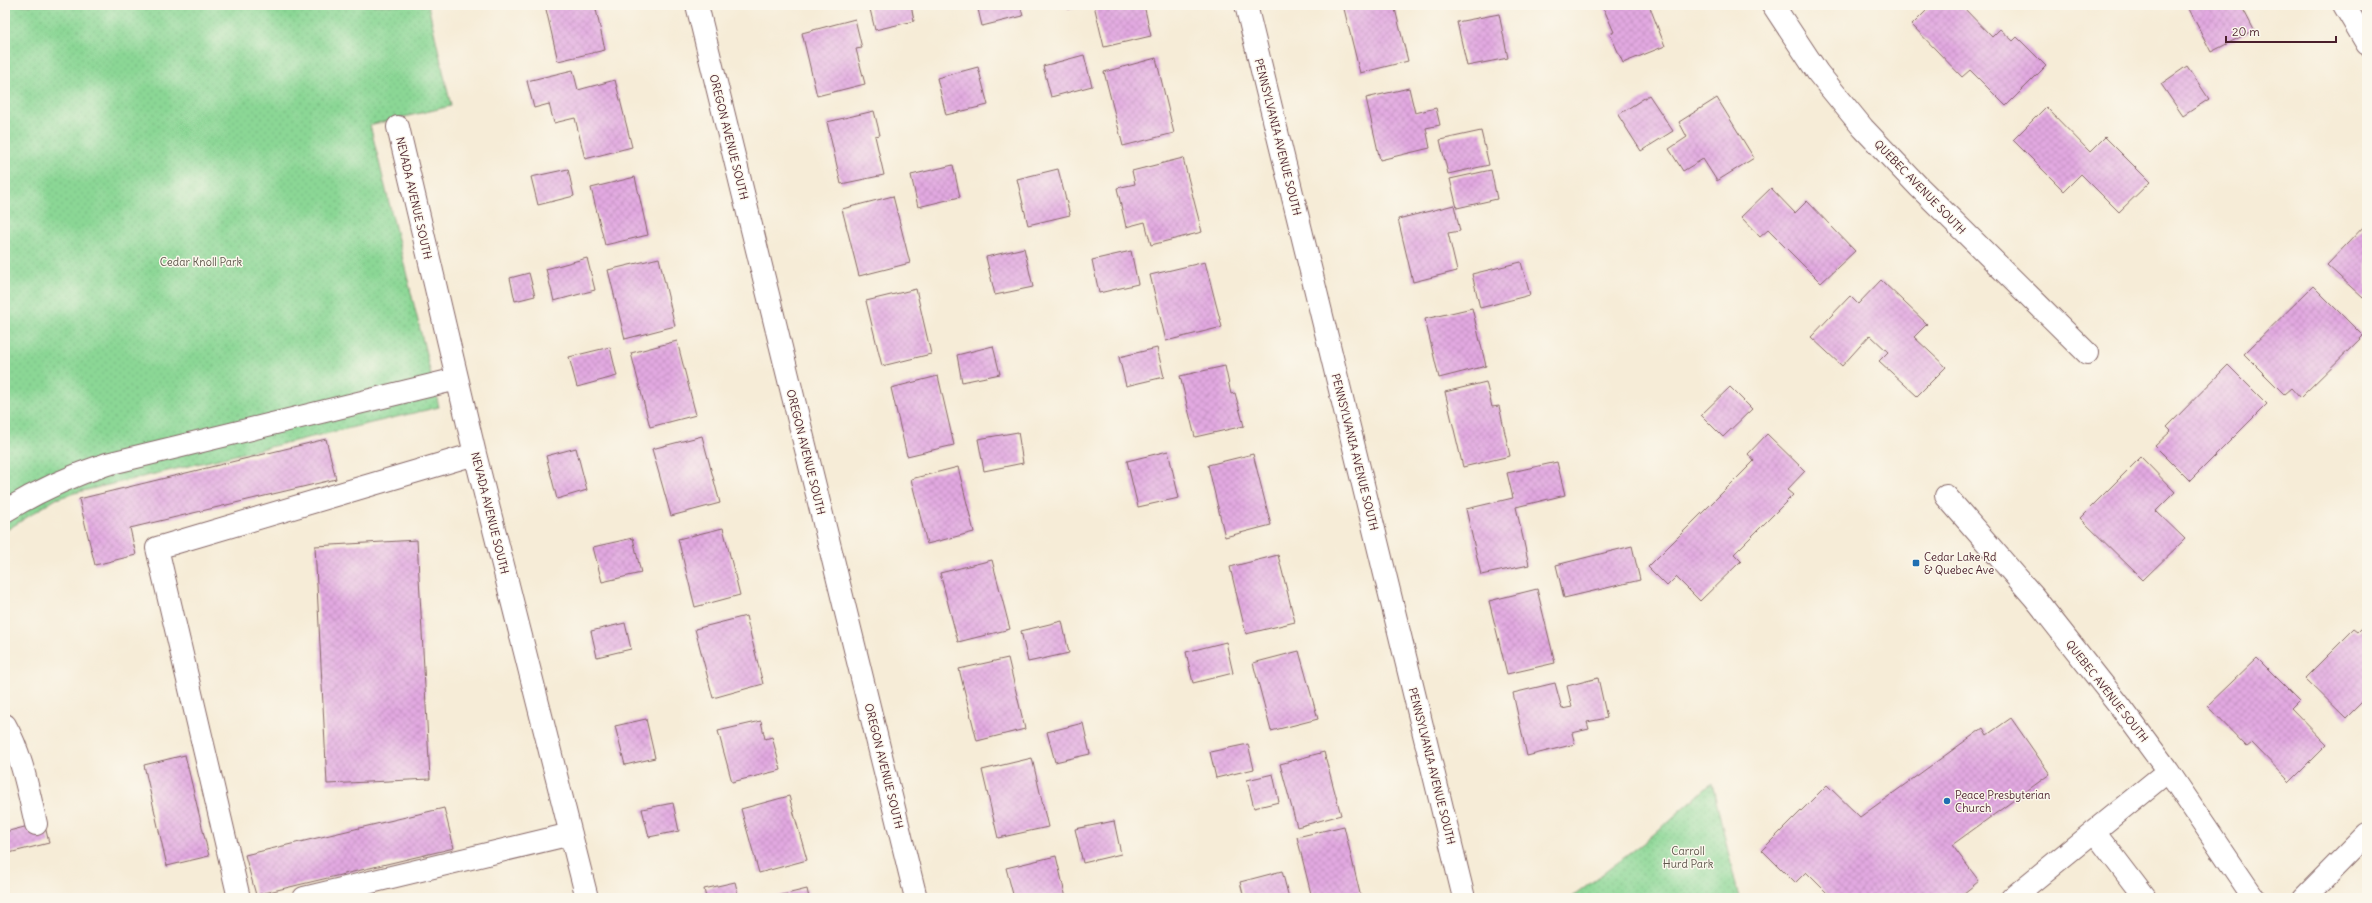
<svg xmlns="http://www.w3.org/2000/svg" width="2372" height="903" font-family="Delius,sans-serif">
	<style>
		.park { fill: url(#park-dots); stroke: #6a7b60 }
		.building { fill: url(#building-cross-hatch) }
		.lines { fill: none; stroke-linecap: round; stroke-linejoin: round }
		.minor-casing { stroke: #866767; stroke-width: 24 }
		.minor { stroke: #fff; stroke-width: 22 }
		.poi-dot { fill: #1f6fb2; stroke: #fbf7ec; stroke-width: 1.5 }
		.labels { text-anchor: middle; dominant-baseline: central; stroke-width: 3; stroke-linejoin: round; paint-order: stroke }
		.street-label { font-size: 11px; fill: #4a1f2b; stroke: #fbf7ec }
		.park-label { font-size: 11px; fill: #5e564b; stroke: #fbf7ec }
		.poi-label { font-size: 11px; fill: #4a1f2b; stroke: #fbf7ec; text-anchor: start }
	</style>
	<defs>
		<pattern id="park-dots" width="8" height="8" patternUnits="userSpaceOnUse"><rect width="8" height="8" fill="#8bd795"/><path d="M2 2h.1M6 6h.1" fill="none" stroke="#79b881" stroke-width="1.8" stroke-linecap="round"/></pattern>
		<pattern id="building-cross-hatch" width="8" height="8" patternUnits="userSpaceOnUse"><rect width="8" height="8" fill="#e2a9e1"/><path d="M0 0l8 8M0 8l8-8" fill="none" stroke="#c391c1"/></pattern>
	</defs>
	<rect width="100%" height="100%" fill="#fbf7ec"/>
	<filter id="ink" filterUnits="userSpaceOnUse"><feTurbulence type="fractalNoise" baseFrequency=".025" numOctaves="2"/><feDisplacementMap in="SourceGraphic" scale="8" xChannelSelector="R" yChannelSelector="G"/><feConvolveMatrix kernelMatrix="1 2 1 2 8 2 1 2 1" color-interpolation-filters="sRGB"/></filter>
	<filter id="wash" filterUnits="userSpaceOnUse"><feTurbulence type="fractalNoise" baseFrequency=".012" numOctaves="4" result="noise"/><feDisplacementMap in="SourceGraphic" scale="16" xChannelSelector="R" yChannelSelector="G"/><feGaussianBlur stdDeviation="0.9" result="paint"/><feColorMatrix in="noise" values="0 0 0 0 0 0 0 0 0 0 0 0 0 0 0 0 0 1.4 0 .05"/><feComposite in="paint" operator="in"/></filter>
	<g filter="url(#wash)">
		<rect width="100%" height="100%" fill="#f6ecd7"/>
		<path class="park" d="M5 5H428L451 106 370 125 439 407 74 493 56 499 5 531Z
			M1712 783 1739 898H1571L1646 841Z"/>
		<g id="blocks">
			<path class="building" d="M545 5H595L605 50 558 61Z
				M869 5H911L914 21 875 30Z
				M977 5H1020L1023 16 982 26Z
				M1067 5H1082V6L1068 9Z
				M1094 5H1144L1151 36 1104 47Z
				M1343 5H1394L1408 61 1360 73Z
				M1602 5H1649L1665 46 1623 63 1610 34 1614 32Z
				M1932 5H1961L1992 37 2000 29 2013 41 2017 37 2046 66 2006 106 1970 70 1962 77 1912 25Z
				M2187 5H2241L2254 30 2211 52Z
				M1499 14 1508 58 1467 66 1457 22Z
				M855 19 862 48 856 49 865 84 817 96 802 33Z
				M1084 55 1092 86 1051 97 1043 66Z
				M1156 58 1174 133 1123 146 1104 72Z
				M2187 66 2209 99 2183 116 2161 84Z
				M978 67 988 105 946 115 937 78Z
				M573 70 578 90 615 80 632 147 585 159 575 118 554 123 549 104 534 108 527 81Z
				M1409 88 1415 113 1436 108 1440 125 1426 128 1430 148 1380 160 1366 98Z
				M1649 95 1673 131 1641 151 1618 115Z
				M1717 98 1754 158 1717 181 1703 159 1683 171 1669 149 1687 137 1679 122Z
				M2046 107 2090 152 2105 137 2150 182 2119 212 2081 174 2064 191 2013 140Z
				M874 111 880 135 875 136 884 175 841 184 827 122Z
				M1481 131 1489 165 1448 174 1440 140Z
				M1183 158 1202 232 1151 245 1145 222 1126 227 1117 188 1135 184 1132 171Z
				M953 165 960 197 918 207 911 175Z
				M568 169 574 196 538 205 531 177Z
				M1058 169 1070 215 1028 225 1017 179Z
				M1491 170 1497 199 1457 208 1450 179Z
				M635 177 648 235 605 245 591 188Z
				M1771 188 1795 213 1807 201 1855 251 1821 283 1768 230 1760 237 1741 217Z
				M893 196 910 263 859 276 842 209Z
				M1454 205 1460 231 1448 233 1457 271 1413 282 1398 219Z
				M2367 223V294L2363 298 2327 265Z
				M1024 248 1033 287 995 295 986 257Z
				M1131 251 1138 284 1099 293 1092 260Z
				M587 258 595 290 554 301 546 269Z
				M659 258 675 326 625 339 608 270Z
				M1205 262 1222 327 1166 341 1150 275Z
				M1521 262 1530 295 1480 308 1472 274Z
				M529 273 535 296 515 301 510 278Z
				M1881 280 1927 324 1914 337 1946 367 1917 396 1879 361 1888 352 1870 335 1842 366 1811 337 1850 296 1858 304Z
				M2313 286 2363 336 2300 398 2291 388 2284 394 2244 354Z
				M916 289 931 354 882 366 866 301Z
				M1472 308 1486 366 1439 378 1425 319Z
				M677 341 696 415 650 427 631 353Z
				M993 346 1000 374 962 382 957 355Z
				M610 347 617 376 577 387 569 357Z
				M1157 348 1164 377 1126 386 1119 357Z
				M2228 365 2267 404 2190 481 2155 446 2171 431 2167 427Z
				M1225 366 1231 394 1235 393 1244 426 1195 437 1180 376Z
				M938 376 954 445 907 456 891 388Z
				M1486 382 1492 407 1499 406 1510 456 1463 467 1445 392Z
				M1730 387 1752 409 1723 437 1701 415Z
				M1018 432 1023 463 984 471 978 439Z
				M1767 434 1805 471 1787 490 1793 495 1734 554 1741 561 1700 601 1676 577 1667 586 1648 567 1754 461 1748 454Z
				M702 436 720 503 671 516 652 449Z
				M326 439 336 479 130 528 136 555 95 565 79 499Z
				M576 448 587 490 557 499 546 456Z
				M1168 451 1179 498 1138 507 1127 461Z
				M1253 454 1271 525 1225 537 1208 465Z
				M2141 457 2175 492 2156 511 2185 539 2143 580 2080 518Z
				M1557 462 1565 495 1516 507 1529 565 1481 575 1466 509 1513 498 1507 473Z
				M958 467 974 532 927 544 911 479Z
				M723 528 740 595 695 607 678 539Z
				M633 538 641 573 602 582 593 547Z
				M417 540 430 779 327 784 315 546Z
				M1632 546 1640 580 1564 598 1556 565Z
				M1278 555 1295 622 1246 634 1230 567Z
				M992 560 1010 629 958 642 940 573Z
				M1537 589 1555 663 1507 674 1489 601Z
				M746 616 763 684 713 698 695 629Z
				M1062 621 1069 653 1028 662 1021 631Z
				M625 623 631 649 597 657 591 631Z
				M2367 623V697L2346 718 2305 678 2354 629 2358 632Z
				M1226 642 1233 673 1193 683 1186 652Z
				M1299 651 1318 719 1271 731 1253 663Z
				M1008 658 1025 729 977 741 959 669Z
				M2257 658 2299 700 2291 708 2327 745 2290 782 2252 743 2247 747 2207 706Z
				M1598 678 1607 718 1587 722 1589 729 1572 733 1575 744 1527 756 1513 693 1555 683 1562 709 1572 707 1567 686Z
				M2011 718 2050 774 1952 845 1979 881 1958 898H1832L1806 872 1795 883 1762 850 1827 785 1860 817 1983 728 1987 735Z
				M646 719 655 758 625 765 615 726Z
				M761 721 765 739 772 737 781 770 732 782 718 731Z
				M1083 723 1090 754 1055 762 1047 732Z
				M1248 744 1254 769 1216 778 1210 752Z
				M1324 752 1341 815 1297 827 1280 764Z
				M185 755 209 856 167 866 144 765Z
				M1032 758 1048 827 998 838 982 770Z
				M1273 774 1279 802 1254 808 1247 780Z
				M789 796 807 860 759 873 741 809Z
				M673 803 679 831 649 837 642 809Z
				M444 808 454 848 256 895 245 855Z
				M1114 821 1121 854 1083 863 1075 829Z
				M44 822 49 843 5 854V832Z
				M1344 826 1361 898H1312L1297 837Z
				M1056 856 1066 898H1014L1006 868Z
				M1282 871 1289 898H1244L1240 882Z
				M735 882 739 898H706L704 889Z
				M807 889 809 898H774V897Z"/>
		</g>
	</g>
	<g filter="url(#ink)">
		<use href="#blocks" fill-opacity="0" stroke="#866767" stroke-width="1"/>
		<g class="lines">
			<g class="minor-casing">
				<path id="minor" d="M697 5 916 898
					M1246 5 1464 898
					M1773 5 1818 73 1863 128 1919 187 2087 353
					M2344 5 2367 44
					M398 127 475 454 587 898
					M1946 496 2034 597 2120 706 2168 771 2254 898
					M5 511C38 491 70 476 107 464L457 379
					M5 725C22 755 28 790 36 824
					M2094 831 2145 898
					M239 898 157 548 475 454
					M304 898 571 834
					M2012 898 2168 771
					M2304 898 2367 834"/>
			</g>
			<use href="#minor" class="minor"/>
		</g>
	</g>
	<g class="poi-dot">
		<rect x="1912" y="559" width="8" height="8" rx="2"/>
		<circle cx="1947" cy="801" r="4"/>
	</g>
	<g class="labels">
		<g class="street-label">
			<text transform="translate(729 137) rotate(76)">OREGON AVENUE SOUTH</text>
			<text transform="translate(1278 137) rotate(76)">PENNSYLVANIA AVENUE SOUTH</text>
			<text transform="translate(1920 187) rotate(46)">QUEBEC AVENUE SOUTH</text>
			<text transform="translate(414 198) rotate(77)">NEVADA AVENUE SOUTH</text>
			<text transform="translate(806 452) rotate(76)">OREGON AVENUE SOUTH</text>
			<text transform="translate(1355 452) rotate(76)">PENNSYLVANIA AVENUE SOUTH</text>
			<text transform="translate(490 513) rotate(76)">NEVADA AVENUE SOUTH</text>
			<text transform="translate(2107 691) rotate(52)">QUEBEC AVENUE SOUTH</text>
			<text transform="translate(884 766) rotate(76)">OREGON AVENUE SOUTH</text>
			<text transform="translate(1432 766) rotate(76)">PENNSYLVANIA AVENUE SOUTH</text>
		</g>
		<g class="park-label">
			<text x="201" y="262">Cedar Knoll Park</text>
			<text x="1688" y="851">Carroll<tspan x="1688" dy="13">Hurd Park</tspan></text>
		</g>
		<g class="poi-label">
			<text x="1924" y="557">Cedar Lake Rd<tspan x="1924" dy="13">&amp; Quebec Ave</tspan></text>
			<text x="1955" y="795">Peace Presbyterian<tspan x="1955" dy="13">Church</tspan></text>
		</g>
	</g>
	<rect width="2372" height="903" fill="none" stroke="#fbf7ec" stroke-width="20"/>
	<path d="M2226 36v6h110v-6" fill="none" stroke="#4a1f2b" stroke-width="2"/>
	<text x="2232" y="36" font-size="12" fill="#4a1f2b" stroke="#fbf7ec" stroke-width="3" paint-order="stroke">20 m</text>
</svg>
